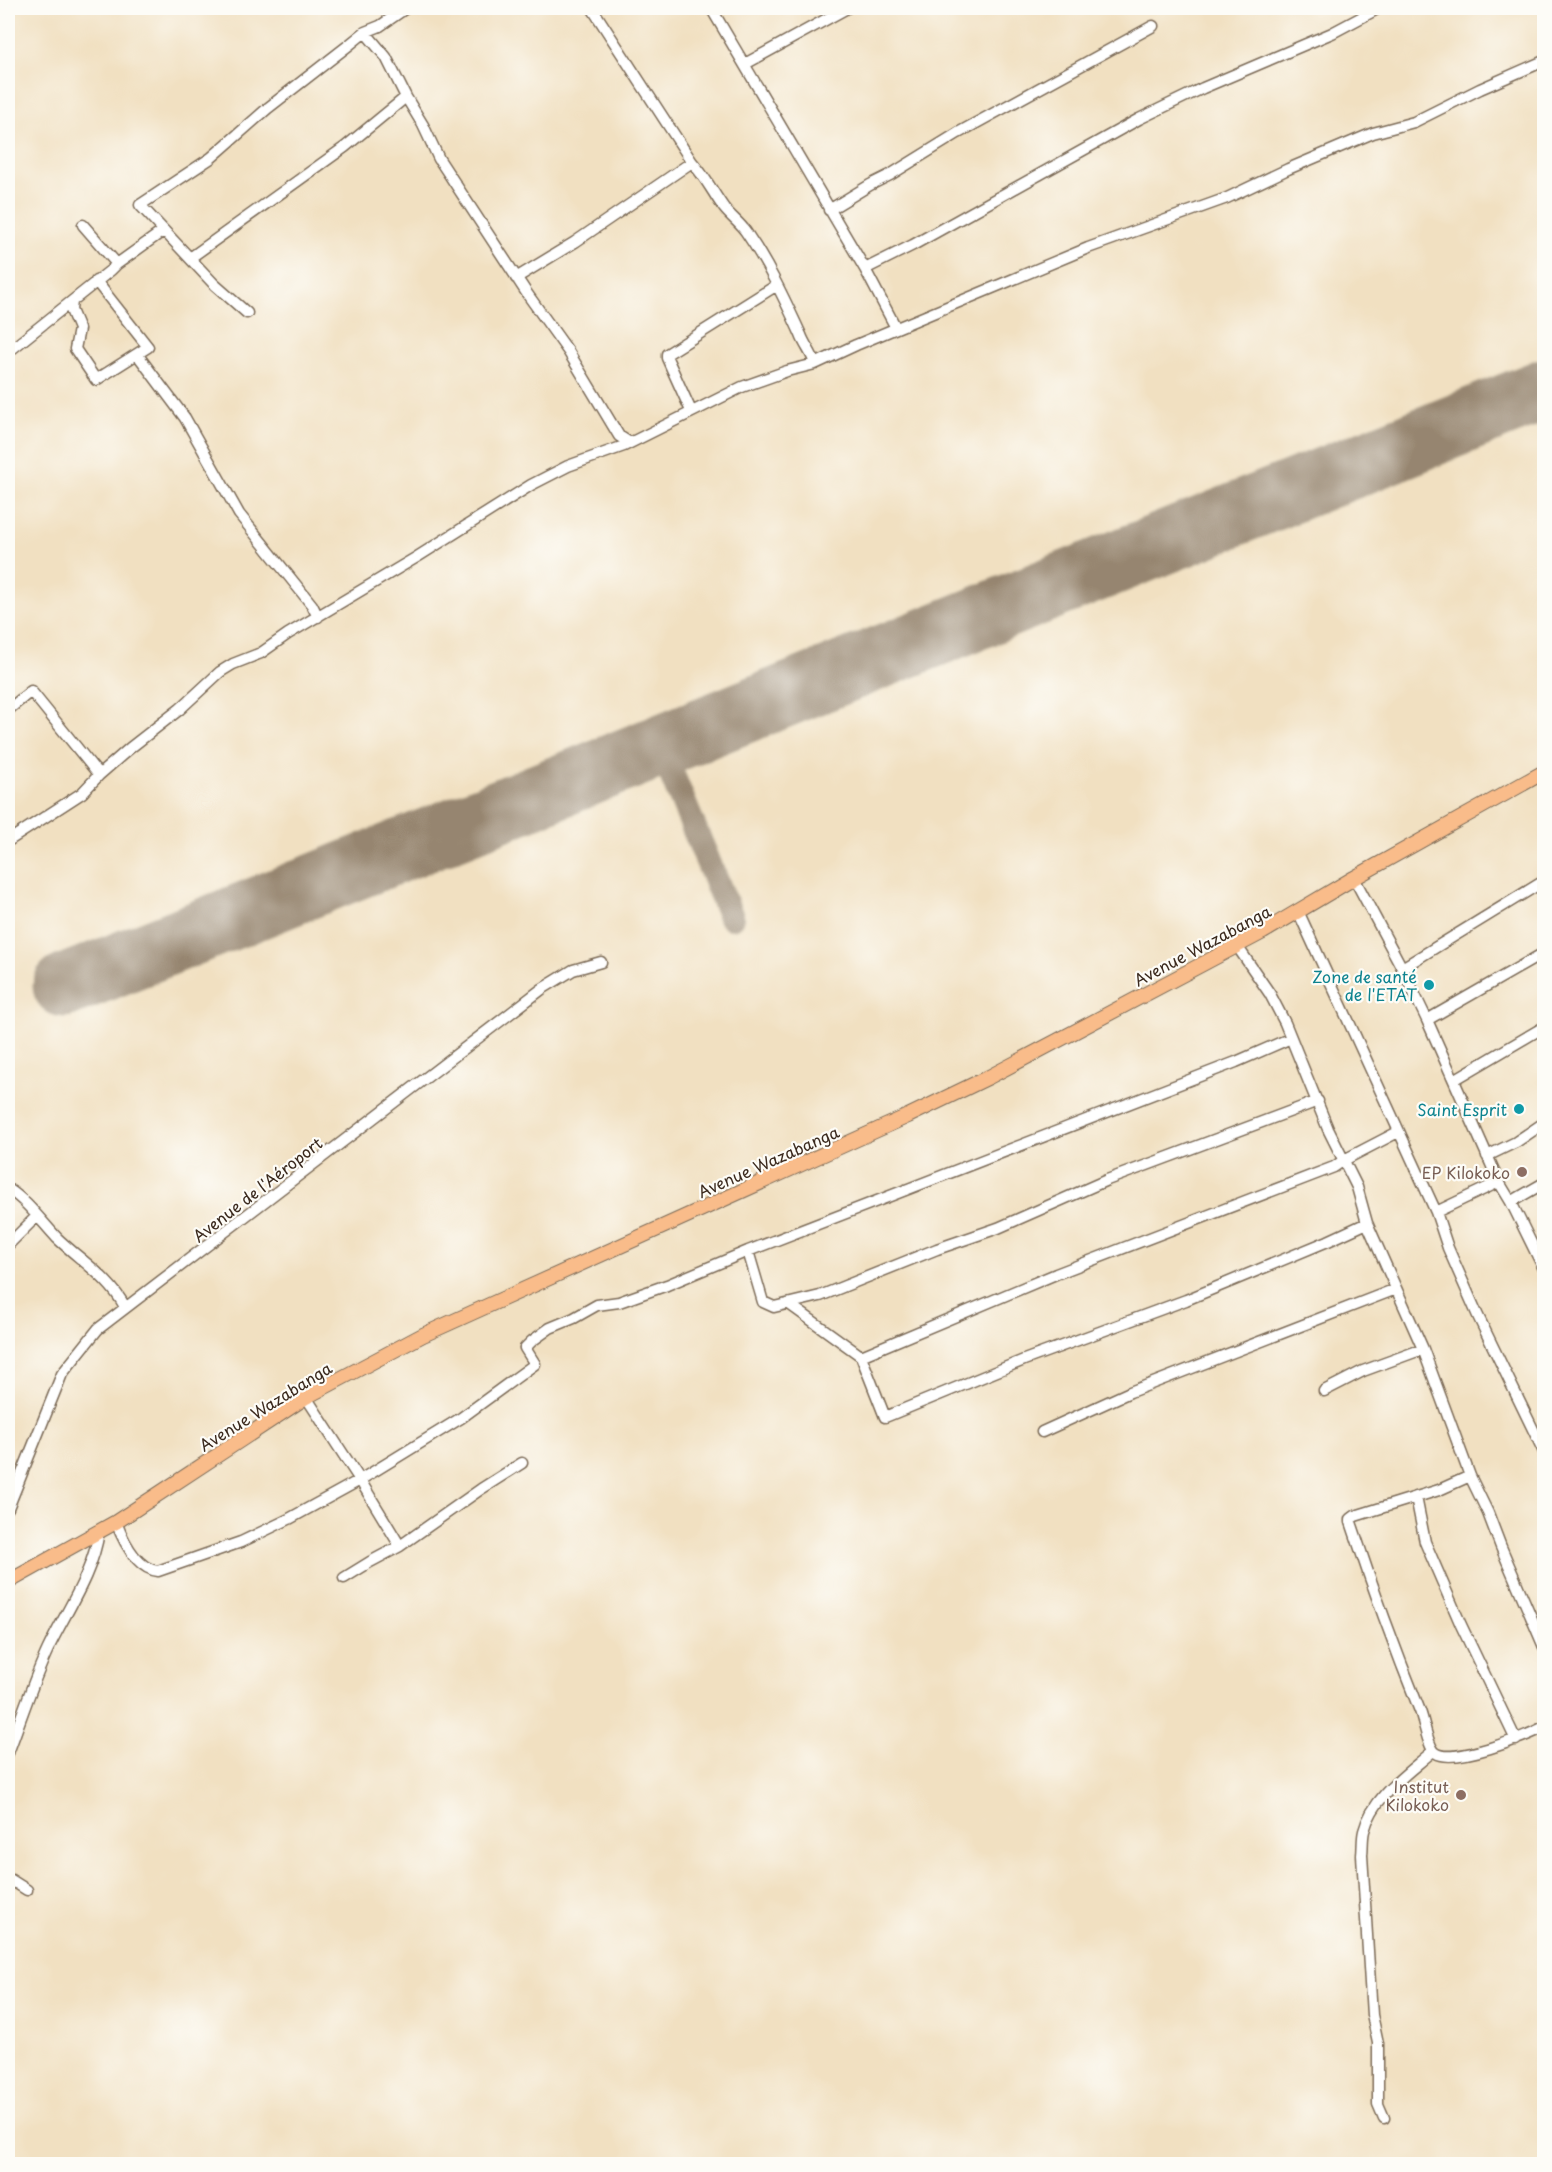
<svg xmlns="http://www.w3.org/2000/svg" width="1552" height="2172" font-family="'Playpen Sans',sans-serif">
	<style>
		.lines { fill: none; stroke-linecap: round; stroke-linejoin: round }
		.taxiway { stroke: #968570; stroke-width: 26 }
		.runway { stroke: #968570; stroke-width: 63 }
		.minor-casing { stroke: #7b6a57; stroke-width: 13 }
		.major-casing { stroke: #7b6a57; stroke-width: 16 }
		.minor { stroke: #fff; stroke-width: 10 }
		.major { stroke: #f9bc8a; stroke-width: 14 }
		.culture-dot { fill: #0f9aa8; stroke: #fdfcf7; stroke-width: 2 }
		.education-dot { fill: #8d6e63; stroke: #fdfcf7; stroke-width: 2 }
		.labels { text-anchor: middle; dominant-baseline: central; stroke-width: 4.5; stroke-linejoin: round; paint-order: stroke }
		.street-label { font-size: 16px; fill: #3b2a1e; stroke: #fdfcf7 }
		.culture-label { font-size: 16px; fill: #0d838f; stroke: #fdfcf7; text-anchor: end }
		.education-label { font-size: 16px; fill: #785e54; stroke: #fdfcf7; text-anchor: end }
	</style>
	<rect width="100%" height="100%" fill="#fdfcf7"/>
	<filter id="ink" filterUnits="userSpaceOnUse"><feTurbulence type="fractalNoise" baseFrequency=".0167" numOctaves="2"/><feDisplacementMap in="SourceGraphic" scale="12" xChannelSelector="R" yChannelSelector="G"/><feConvolveMatrix kernelMatrix="1 2 1 2 8 2 1 2 1" color-interpolation-filters="sRGB"/></filter>
	<filter id="wash" filterUnits="userSpaceOnUse"><feTurbulence type="fractalNoise" baseFrequency=".008" numOctaves="4" result="noise"/><feDisplacementMap in="SourceGraphic" scale="24" xChannelSelector="R" yChannelSelector="G"/><feGaussianBlur stdDeviation="1.35" result="paint"/><feColorMatrix in="noise" values="0 0 0 0 0 0 0 0 0 0 0 0 0 0 0 0 0 1.4 0 .05"/><feComposite in="paint" operator="in"/></filter>
	<g filter="url(#wash)">
		<rect width="100%" height="100%" fill="#f1e0c1"/>
		<g class="lines">
			<path class="taxiway" d="M660 746 731 917"/>
			<path class="runway" d="M64 986 1544 390"/>
		</g>
	</g>
	<g filter="url(#ink)">
		<g class="lines">
			<g class="minor-casing">
				<path id="minor" d="M592 8 692 162C705 176 713 193 724 208 731 217 740 223 746 232 768 264 785 300 801 335 805 346 812 353 815 364
					M711 8 865 269 896 328
					M365 32 386 57 406 97 423 125 439 159 528 295 568 351 619 436 630 443
					M745 64 847 8
					M829 210 870 185 890 175 958 133 1153 26
					M83 225 117 264
					M190 258 345 147 406 97
					M865 269 913 245 1139 119 1203 88 1332 33 1379 8
					M516 278 575 242 692 162
					M72 301 71 310 79 329 75 349 96 380 148 347 96 281
					M247 313 214 284 140 205 211 158 268 108 349 45 365 32 380 26 406 8
					M8 352 111 270 117 264 163 231
					M137 354 185 418 239 514 312 605 318 617
					M691 411 667 358V354L777 285
					M8 710 31 691 99 775
					M8 841 82 793 99 775 130 748 180 709 220 672 233 664 261 653 288 634 417 557 531 485 568 466 624 446 742 387 787 371 815 364 856 345 1088 248 1227 198 1288 169 1373 133 1414 122 1480 89 1544 61
					M1354 878 1402 968 1427 1020 1499 1182 1511 1202 1544 1269
					M1298 911 1436 1212 1448 1248 1478 1316 1544 1452
					M1237 946 1270 994 1285 1023 1328 1129 1357 1187 1367 1223 1423 1349 1470 1476 1488 1513 1501 1547 1544 1647
					M1402 968 1544 881
					M1427 1020 1544 953
					M1454 1080 1544 1027
					M1487 1156 1516 1142 1544 1123
					M8 1189C27 1201 41 1221 57 1238 81 1261 110 1278 125 1307
					M1511 1202 1544 1183
					M1436 1212 1499 1182
					M8 1245 37 1216
					M748 1251 763 1302 774 1307 820 1296 937 1249 998 1228 1107 1180 1318 1101
					M789 1304 861 1356 885 1417 1024 1360 1186 1300 1328 1241 1367 1223
					M861 1356 1056 1274 1334 1167 1344 1160 1398 1132
					M1324 1391 1363 1371 1423 1349
					M306 1397 360 1480 400 1546
					M1042 1432 1130 1392 1396 1289
					M1470 1476 1439 1490 1355 1516 1351 1519V1522C1372 1586 1395 1649 1420 1711 1424 1721 1428 1748 1436 1753 1453 1765 1526 1737 1544 1727
					M1416 1497 1425 1542 1461 1625 1516 1740
					M8 1508 62 1374 98 1329 542 989 573 970 601 962
					M116 1522C123 1540 137 1569 158 1571L241 1542 289 1519 360 1480 461 1418 535 1364 525 1348 532 1341 550 1328 574 1318 597 1305 619 1302 667 1285 748 1251 1236 1062 1291 1038
					M344 1578 370 1562 400 1546 481 1489 522 1463
					M8 1753C21 1719 32 1683 48 1649 66 1611 93 1574 99 1531
					M8 1878 27 1890
					M1384 2118 1378 2104V2043L1372 2015 1362 1855C1363 1847 1362 1839 1364 1831 1373 1796 1407 1774 1433 1751"/>
			</g>
			<g class="major-casing">
				<path id="major" d="M8 1582 116 1522 306 1397 423 1335 908 1116 989 1077 1263 932 1354 878 1544 772"/>
			</g>
			<use href="#minor" class="minor"/>
			<use href="#major" class="major"/>
		</g>
	</g>
	<g class="culture-dot">
		<circle cx="1429" cy="985" r="6"/>
		<circle cx="1519" cy="1109" r="6"/>
	</g>
	<g class="education-dot">
		<circle cx="1522" cy="1172" r="6"/>
		<circle cx="1461" cy="1795" r="6"/>
	</g>
	<g class="labels">
		<g class="street-label">
			<text transform="translate(1202 945) rotate(-28)">Avenue Wazabanga</text>
			<text transform="translate(768 1161) rotate(-24)">Avenue Wazabanga</text>
			<text transform="translate(257 1189) rotate(-38)">Avenue de l'Aéroport</text>
			<text transform="translate(265 1406) rotate(-32)">Avenue Wazabanga</text>
		</g>
		<g class="culture-label">
			<text x="1417" y="976">Zone de santé<tspan x="1417" dy="18">de l'ETAT</tspan></text>
			<text x="1507" y="1109">Saint Esprit</text>
		</g>
		<g class="education-label">
			<text x="1510" y="1172">EP Kilokoko</text>
			<text x="1449" y="1786">Institut<tspan x="1449" dy="18">Kilokoko</tspan></text>
		</g>
	</g>
	<rect width="1552" height="2172" fill="none" stroke="#fdfcf7" stroke-width="30"/>
</svg>
